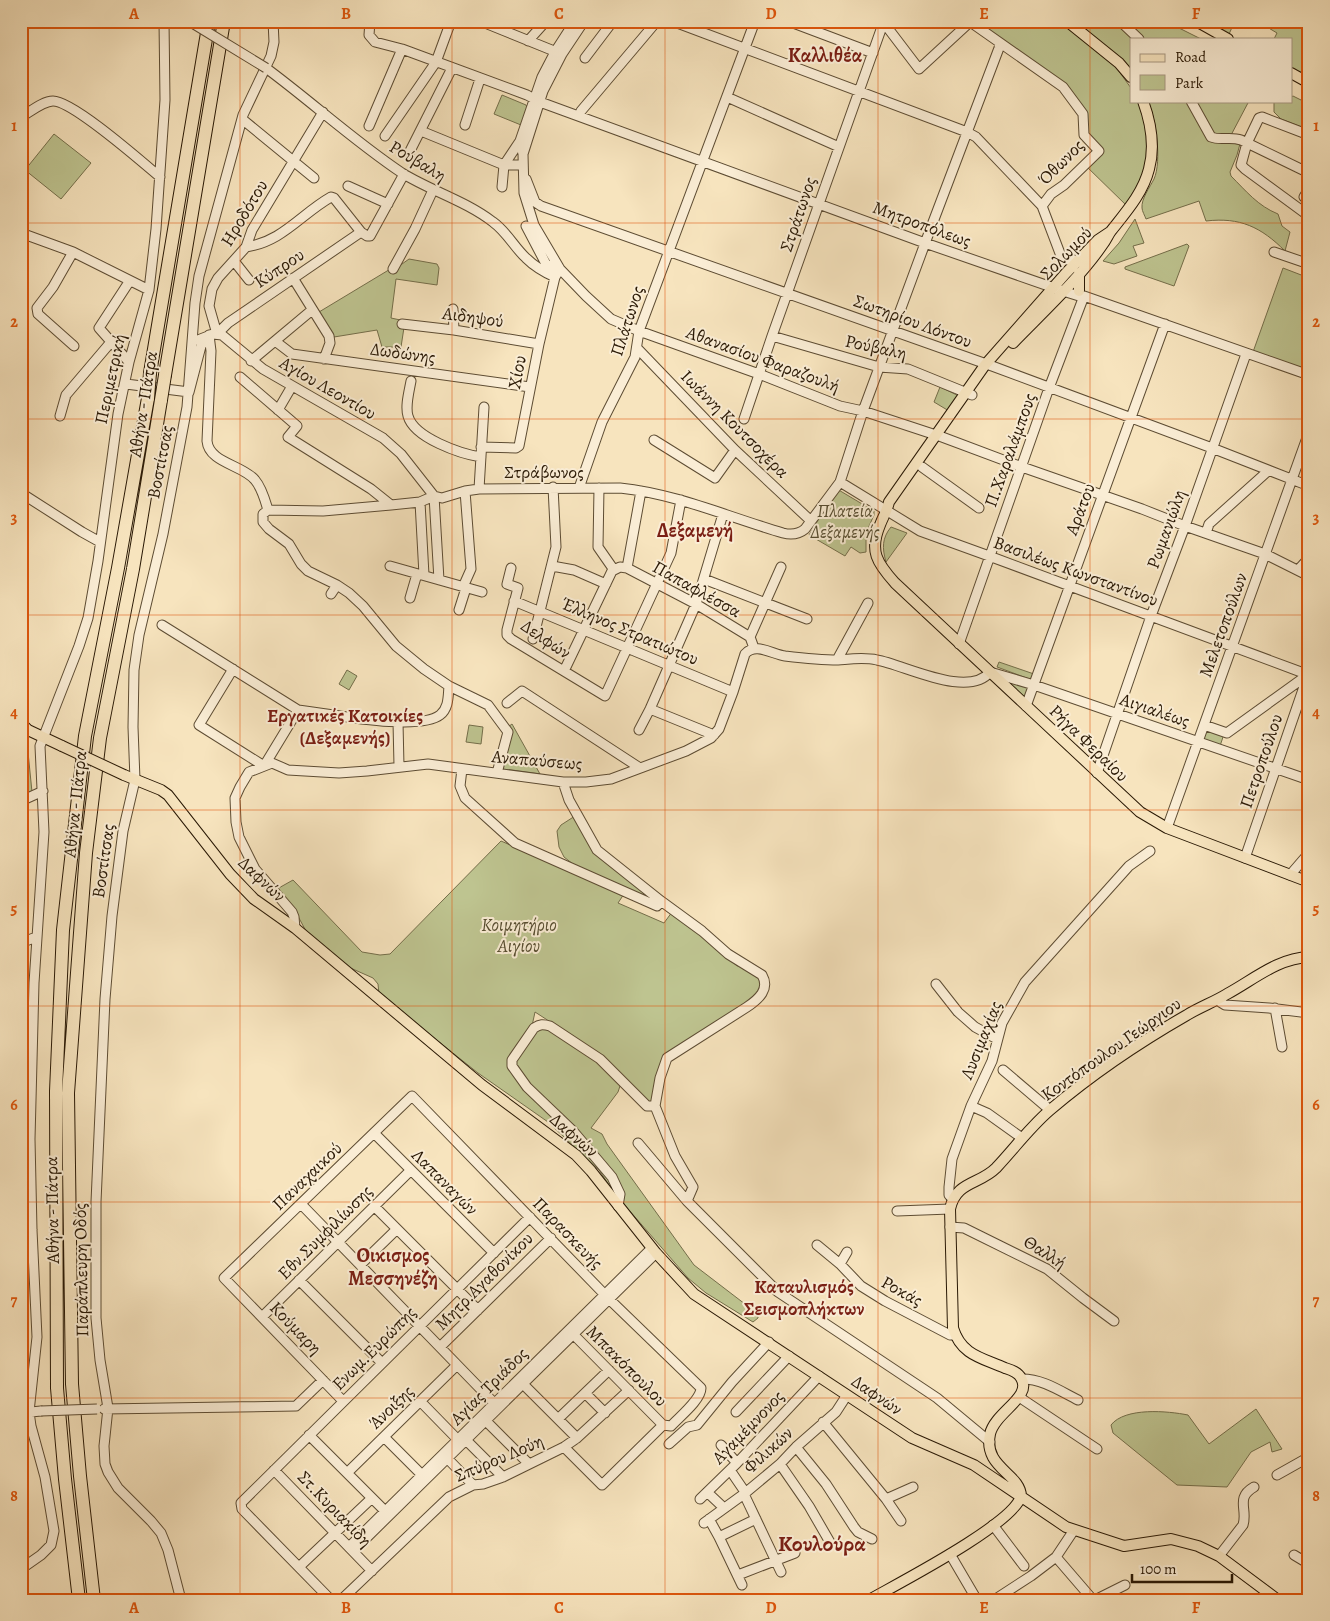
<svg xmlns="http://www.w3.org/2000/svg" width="1330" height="1621" font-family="Alegreya,serif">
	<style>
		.green { fill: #bec490; stroke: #746e4a }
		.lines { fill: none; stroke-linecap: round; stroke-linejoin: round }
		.minor-casing { stroke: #5d4c33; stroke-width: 11 }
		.major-casing { stroke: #2a1905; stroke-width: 12 }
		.highway-casing { stroke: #2a1905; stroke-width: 14 }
		.minor { stroke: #faedd5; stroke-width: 9 }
		.major { stroke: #f7e4be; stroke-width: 10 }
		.highway { stroke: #f7e4be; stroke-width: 12 }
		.minor-bridge-casing { stroke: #5d4c33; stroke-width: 11; stroke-linecap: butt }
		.major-bridge-casing { stroke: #2a1905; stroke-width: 12; stroke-linecap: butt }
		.highway-bridge-casing { stroke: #2a1905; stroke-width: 14; stroke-linecap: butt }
		.minor-bridge { stroke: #faedd5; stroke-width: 9 }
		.major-bridge { stroke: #f7e4be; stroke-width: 10 }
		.highway-bridge { stroke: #f7e4be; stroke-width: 12 }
		.grid { fill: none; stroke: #de560c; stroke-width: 1; stroke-opacity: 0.55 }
		.labels { text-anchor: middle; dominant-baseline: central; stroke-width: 4; stroke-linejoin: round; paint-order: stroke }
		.street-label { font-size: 18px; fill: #2a1905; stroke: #faedd5 }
		.park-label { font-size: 18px; font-style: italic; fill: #564c2f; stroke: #faedd5 }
		.neighbourhood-label { font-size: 19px; font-weight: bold; fill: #7a1f14; stroke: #faedd5 }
		.quarter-label { font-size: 20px; font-weight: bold; fill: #7a1f14; stroke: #faedd5 }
		.district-label { font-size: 22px; font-weight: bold; fill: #7a1f14; stroke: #faedd5 }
		.neatline { fill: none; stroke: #de560c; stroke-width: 2 }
		.grid-label { font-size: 16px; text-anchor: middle; font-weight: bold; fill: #de560c }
	</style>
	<rect width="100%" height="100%" fill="#f7e4be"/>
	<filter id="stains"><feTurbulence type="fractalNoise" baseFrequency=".004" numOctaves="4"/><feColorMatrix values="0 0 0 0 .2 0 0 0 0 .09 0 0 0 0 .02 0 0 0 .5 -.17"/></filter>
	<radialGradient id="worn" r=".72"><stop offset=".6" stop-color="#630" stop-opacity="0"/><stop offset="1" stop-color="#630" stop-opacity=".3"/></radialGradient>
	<path class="green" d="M971 21H1058L1109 60 1118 70 1131 88V101H1138C1146 122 1152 148 1145 171 1142 183 1133 195 1127 206L1085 165 1099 151 1084 135 1083 114 1063 87Z
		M1067 21H1169V23L1201 39H1131V73Z
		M1219 21H1235L1229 34 1215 28Z
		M1257 21H1289L1309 31V78L1291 68V39H1274L1277 33Z
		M502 95 526 105 527 107 521 125 494 114Z
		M1293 96 1309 104V130L1281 119 1274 112V102L1291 101V97Z
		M1148 101H1249L1230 137 1241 140 1237 155 1230 172 1231 176C1246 191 1258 206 1278 214L1282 226 1290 232 1285 251C1261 227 1240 217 1206 221L1199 201 1146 219C1145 216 1142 211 1142 208 1141 199 1150 187 1154 179 1162 161 1156 119 1148 101Z
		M54 134 91 163 61 199 25 170Z
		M1135 219 1144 243 1133 246 1137 256 1114 264 1103 261 1119 243Z
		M1187 244 1189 246 1174 286 1125 269V267Z
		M409 259 437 264 439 268 437 285 396 279 391 318 405 321 401 347H382L377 330 334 337 319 312 392 268 395 269Z
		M1283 268 1309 278V372L1253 352Z
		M940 387 959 396 949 411 934 402Z
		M837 489 874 511V515L866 533V552L860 553 851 547 845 556 809 535Z
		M891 527 907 533 886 562C882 548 882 538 891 527Z
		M999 662 1034 674 1032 680 997 667Z
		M347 670 357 676 349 690 339 684Z
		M1004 679 1029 687 1025 698Z
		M512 724 540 774 502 769 508 727Z
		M469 725 483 727 481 744 466 742Z
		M1207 728 1224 734 1220 746 1203 741Z
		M21 743 28 752 32 792 21 797Z
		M575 816 600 849 657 892 651 901 578 868 564 857 559 847 557 831 561 825Z
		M501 841 624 894 618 903 664 923 672 912 700 932 737 966 741 965 760 977 763 981 757 996 664 1055 653 1102 651 1104 603 1056 535 1012 532 1026H543L598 1060 621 1083 618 1092 591 1128 602 1134 607 1144 694 1265 758 1314V1318L753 1322 706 1293 688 1278 615 1194 599 1170 548 1122 478 1073 385 999 379 994 378 984 373 978 346 966 306 931 294 909 277 889 293 880 362 952 380 955 390 954Z
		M1256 1409 1282 1449 1272 1452 1270 1442 1251 1452 1227 1487 1177 1485 1113 1433 1111 1425C1125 1407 1168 1411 1188 1415L1209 1444Z"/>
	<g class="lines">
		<g class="minor-casing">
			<path id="minor" d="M370 21 369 35 375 42 402 49 527 95 540 102 925 243 1063 291 1079 296H1084L1309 375
				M480 21 559 53
				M575 21 555 52 542 77 520 141 523 154 524 193 534 225 560 269 586 296 611 319 639 331 759 374 840 406 863 411 942 437 1022 467 1142 509 1185 526 1265 554 1309 576
				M672 21 967 132 976 137 1042 206 1061 256 1068 260H1079
				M788 21 873 53
				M969 21 1063 87 1083 114 1084 135 1099 151 1064 185 1051 194 1042 206
				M1120 21 1139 39
				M884 23 919 69 970 22
				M528 41 546 21
				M585 58 613 21
				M266 68C312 102 354 141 402 173 431 191 466 201 493 222 507 232 514 247 526 258 535 267 544 272 555 277
				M727 97 839 147
				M1191 101 1211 137C1221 141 1230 136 1241 140L1309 173
				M581 111 657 21
				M21 117C30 112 43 101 53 101 73 101 142 162 160 177
				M242 119 314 178
				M465 125 480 79
				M369 126 402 49
				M421 131 504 165H522
				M1309 135 1262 117 1259 118 1247 143 1241 165 1245 169 1309 216
				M385 136 436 62 451 21
				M409 153 452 68
				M523 154 543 91 562 54 584 21
				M526 179 535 202 541 206 992 366 1212 448 1309 486
				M348 186 388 204
				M502 187 504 165 520 141
				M1304 197 1309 189
				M21 233 73 252 149 290
				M246 247C282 242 301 214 331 197L334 198 361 232 367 236H370L404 174
				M73 252 53 287 37 308 38 314 74 346
				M1274 252 1309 264
				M234 261 249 280
				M393 269 415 229 433 190
				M293 278 329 336 330 343 324 359
				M129 282 99 328 129 362
				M453 309 454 330
				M402 324 454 330 539 344
				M217 334 209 306 212 289 218 278 246 247 252 230 323 112
				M217 334 228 323 361 232
				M209 335 211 351 207 441C209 463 243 465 255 480 262 488 265 500 268 510
				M772 336 879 367 908 369 972 395
				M193 340H198L213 334 222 335 263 369 383 438 401 454 434 496
				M275 341 292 354 530 387
				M637 348 735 450 811 521
				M251 361 312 310
				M240 377 297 426 288 437 371 489 391 505
				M411 381C409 392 405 406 408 416 414 438 461 454 481 457
				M126 384 189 392 201 346 207 337
				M278 410 292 386
				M60 416 66 395 111 342
				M744 419 772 336 884 21
				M654 440 715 478 735 450
				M481 447 516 448 519 446 539 344 555 277 560 269 546 264 526 226
				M922 467 979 508
				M840 482 920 531 989 556 1309 675
				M579 488 602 422 635 357 639 331 755 21
				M599 488 598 547 614 570
				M479 489 484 407
				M21 493 82 532 100 542
				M434 496 439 580
				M420 502 424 575
				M268 510 323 511 391 505 420 502 434 496 442 498 465 491 479 489 620 488C677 494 728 517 783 533 791 535 799 534 805 529L840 482 863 411 927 238 999 48 1000 43
				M268 510 263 514V522L269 529 289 544 301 564 308 571 337 585 349 593 363 606 396 646 424 669 449 686
				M1206 533 1209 524 1268 471
				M390 566 482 592
				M552 566 574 570 606 584
				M511 568 507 584 518 588 507 630V635L511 639 605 696 671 553 681 500
				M627 568 641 491
				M1298 570 1309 558
				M704 579 807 619
				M463 587 471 569 465 491
				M331 594 337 585
				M410 598 417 574
				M514 601 733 692
				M459 610 466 588
				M162 625 298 710 264 766
				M750 637 781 567
				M533 639 556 547 553 487
				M959 644 1049 388 1084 296
				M837 660 868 603
				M233 669 199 725 264 766
				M564 671 612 571 620 567 627 568 696 604 750 637 754 648
				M507 703 522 691 640 768
				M1026 706 1165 324
				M650 709 714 735
				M298 710C327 713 418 732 440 715 449 708 448 696 449 686L488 705 508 732 497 773
				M398 722 399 766
				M1204 725 1227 733 1309 674
				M639 730 650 709 696 604 723 514
				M462 769 460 786 465 798 515 843 657 906 661 901 702 931 728 954 762 975C770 989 759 999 747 1007L667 1058 660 1078 655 1106 675 1156 693 1187 687 1201 778 1292 937 1398 990 1442
				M1097 773 1151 616 1185 526 1246 354
				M563 782 569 800 597 850 661 901
				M21 801 43 791
				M1167 828 1309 432
				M1245 858 1308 675
				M1290 875 1309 853
				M295 928 294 917 292 912 255 869 239 837 236 822 235 798 240 787 249 772 272 763 288 770 339 773 367 771 428 764 563 782H586L611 779 686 751 711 738 719 729 733 692 745 654C755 642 772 654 785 656 802 658 821 660 838 660 851 659 864 657 877 660 905 665 968 699 990 672L1034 685 1309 780
				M21 943 36 937
				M936 984 958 1012 975 1027 997 1039
				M1217 1000 1225 1005 1269 1008 1309 1013
				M1275 1008 1282 1047
				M1003 1070 1050 1110
				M971 1106 987 1113 1022 1138
				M374 1133 494 1253
				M638 1143 687 1201
				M953 1199 949 1195V1187L952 1159 971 1106 992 1061 1002 1023 1025 982 1129 866 1150 851
				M301 1204 498 1407
				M374 1206 478 1310
				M618 1206 620 1194 612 1177 573 1131 527 1087 512 1066V1060L534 1028C540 1024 543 1024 550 1026L600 1059 647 1106H655
				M897 1211 950 1209
				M950 1227 964 1228 1047 1269 1083 1298 1114 1321
				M817 1245 840 1264 861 1286 885 1301 950 1335H956
				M840 1264 847 1252
				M360 1265 397 1229
				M299 1280 382 1363
				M262 1317 411 1170
				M570 1331 663 1425
				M440 1347 551 1238
				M1022 1379C1043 1379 1060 1391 1078 1400
				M519 1380 577 1438
				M585 1393 605 1413
				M1019 1397 1097 1449
				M343 1401 224 1278 412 1096 609 1299 701 1388C701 1400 679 1417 671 1426L663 1425 602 1485 564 1447
				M420 1401 462 1444
				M104 1409 296 1406 323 1380
				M736 1412 789 1356
				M21 1413 41 1411
				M483 1418 529 1464
				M558 1419 609 1370
				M823 1422 886 1499 901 1521
				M309 1435 388 1514
				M384 1437 426 1479
				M464 1438 503 1477
				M669 1444 688 1427 697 1425 732 1382 769 1342
				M721 1445 737 1463
				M796 1447 826 1484 854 1527 858 1532 872 1539
				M445 1456 473 1485
				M780 1464 809 1506 831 1544
				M274 1470 372 1571
				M730 1470 745 1492
				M347 1473 457 1365
				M1277 1475 1309 1457
				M707 1492 724 1508
				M744 1494 781 1572
				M700 1499 737 1463 819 1376
				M886 1499 913 1487
				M709 1519 719 1537 742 1585
				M704 1523 744 1494 780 1464 796 1447 836 1412 847 1395
				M993 1525 1024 1566
				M719 1537 756 1519
				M349 1547 652 1248
				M353 1551 656 1253
				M950 1554 977 1600
				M1294 1555 1309 1564
				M1219 1556 1243 1525C1248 1509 1235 1498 1254 1487
				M1056 1557 1093 1600
				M299 1567 372 1498
				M21 1569 41 1555 51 1545 54 1531 45 1477 31 1426 29 1412 37 1337 32 1230 30 1139 34 983 44 832 40 746 79 646 88 618 98 561 118 414 129 362 149 290 156 229 165 100 164 21
				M738 1575 795 1553
				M181 1600 168 1550 161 1533 151 1521 118 1488 108 1472 105 1464 104 1446 108 1408 100 1360 96 1318V1202L105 999 112 916 123 831 135 780 133 727 134 670 139 635 163 534 187 407 195 303 199 276 243 115 271 56 274 42 273 21
				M331 1600 242 1509 241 1503 530 1217
				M341 1600 449 1497 473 1485 483 1484 503 1477 564 1447 577 1438 629 1390
				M994 1600 1031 1576 1056 1557 1074 1530
				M1095 1600 1125 1585"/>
		</g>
		<g class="major-casing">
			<path id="major" d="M1067 21 1119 63 1131 77
				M1196 21 1228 39
				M1291 73 1309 83
				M1110 232 1098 240 1066 273 985 365 889 502C887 511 883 517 880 525 869 551 877 563 895 583L1140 812 1167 828 1309 882
				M1079 273V291
				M1013 343C1042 313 1080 278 1103 244 1106 240 1108 235 1111 231 1126 212 1143 193 1149 169 1155 147 1151 123 1143 101
				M21 723 28 730 62 746
				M124 775 161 790 168 795 230 874 254 899 295 928 482 1085 576 1155 591 1171 656 1253 694 1294 912 1438 974 1465 1066 1527 1124 1546 1171 1539 1198 1546 1219 1556 1278 1600
				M1021 1496C1020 1473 983 1468 990 1434 995 1412 1033 1397 1021 1378 1018 1372 1011 1370 1005 1368 982 1358 961 1355 953 1328L950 1209C956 1181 979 1185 996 1168 1014 1149 1030 1127 1050 1110 1091 1075 1140 1042 1187 1015 1200 1007 1214 1002 1227 994 1253 980 1278 958 1309 957
				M869 1600C897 1584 1014 1524 1021 1496"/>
		</g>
		<g class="highway-casing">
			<path id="highway" d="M150 373 209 21
				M165 375 224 21
				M79 1600 65 1479 57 1388 56 1091 63 930 85 736 118 568 148 398
				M94 1600 80 1476 72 1384 68 1093 86 853 100 738 133 569 161 400"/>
		</g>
		<use href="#minor" class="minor"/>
		<use href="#major" class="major"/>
		<use href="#highway" class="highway"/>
		<g class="minor-bridge-casing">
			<path id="minor-bridge" d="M189 21 266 68
				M41 1411 97 1409"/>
		</g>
		<g class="major-bridge-casing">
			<path id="major-bridge" d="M62 746 124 775"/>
		</g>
		<g class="highway-bridge-casing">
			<path id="highway-bridge" d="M148 398 150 373
				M161 400 165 375"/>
		</g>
		<use href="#minor-bridge" class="minor-bridge"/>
		<use href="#major-bridge" class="major-bridge"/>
		<use href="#highway-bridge" class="highway-bridge"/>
	</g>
	<path class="grid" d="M240 21V1600M452 21V1600M665 21V1600M878 21V1600M1090 21V1600M21 223H1309M21 419H1309M21 615H1309M21 810H1309M21 1006H1309M21 1202H1309M21 1398H1309"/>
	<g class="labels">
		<g class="street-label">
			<text transform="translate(418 161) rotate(31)">Ρούβαλη</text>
			<text transform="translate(1061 162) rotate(-45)">Όθωνος</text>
			<text transform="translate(244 213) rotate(-59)">Ηροδότου</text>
			<text transform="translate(798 214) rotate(-71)">Στράτωνος</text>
			<text transform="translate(922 224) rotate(20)">Μητροπόλεως</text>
			<text transform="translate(1066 253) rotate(-46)">Σολωμού</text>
			<text transform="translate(279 268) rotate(-34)">Κύπρου</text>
			<text transform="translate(473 317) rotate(8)">Αιδηψού</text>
			<text transform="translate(627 321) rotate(-72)">Πλάτωνος</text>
			<text transform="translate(913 321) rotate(20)">Σωτηρίου Λόντου</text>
			<text transform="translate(876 347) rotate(12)">Ρούβαλη</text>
			<text transform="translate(403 353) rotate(8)">Δωδώνης</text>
			<text transform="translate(763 359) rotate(20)">Αθανασίου Φαραζουλή</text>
			<text transform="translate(517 372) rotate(-79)">Χίου</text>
			<text transform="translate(110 379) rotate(-78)">Περιμετρική</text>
			<text transform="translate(328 388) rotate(30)">Αγίου Λεοντίου</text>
			<text transform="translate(143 404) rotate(-81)">Αθήνα - Πάτρα</text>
			<text transform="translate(735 424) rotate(45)">Ιωάννη Κουτσοχέρα</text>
			<text transform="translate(1010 450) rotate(-70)">Π.Χαραλάμπους</text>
			<text transform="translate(160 462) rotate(-79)">Βοστίτσας</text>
			<text x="544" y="472">Στράβωνος</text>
			<text transform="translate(1080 509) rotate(-69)">Αράτου</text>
			<text transform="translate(1166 529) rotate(-70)">Ρωμανιώλη</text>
			<text transform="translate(1076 571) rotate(20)">Βασιλέως Κωνσταντίνου</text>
			<text transform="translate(697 589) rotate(29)">Παπαφλέσσα</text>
			<text transform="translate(1223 625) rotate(-70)">Μελετοπούλων</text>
			<text transform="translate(630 631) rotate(23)">Έλληνος Στρατιώτου</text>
			<text transform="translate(546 639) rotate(34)">Δελφών</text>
			<text transform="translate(1155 710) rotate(19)">Αιγιαλέως</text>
			<text transform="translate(1089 743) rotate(44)">Ρήγα Φεραίου</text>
			<text transform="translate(537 760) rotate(5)">Αναπαύσεως</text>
			<text transform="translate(1261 761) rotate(-71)">Πετροπούλου</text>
			<text transform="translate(75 804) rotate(-84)">Αθήνα - Πάτρα</text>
			<text transform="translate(103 861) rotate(-82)">Βοστίτσας</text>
			<text transform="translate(262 879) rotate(43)">Δαφνών</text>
			<text transform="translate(981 1040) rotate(-68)">Λυσιμαχίας</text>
			<text transform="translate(1111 1049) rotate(-35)">Κοντόπουλου Γεώργιου</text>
			<text transform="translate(574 1135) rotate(41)">Δαφνών</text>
			<text transform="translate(307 1176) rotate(-44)">Παναχαικού</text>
			<text transform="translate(445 1182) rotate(45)">Λαπαναγών</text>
			<text transform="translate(52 1210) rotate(-91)">Αθήνα - Πάτρα</text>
			<text transform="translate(325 1232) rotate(-45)">Εθν.Συμφιλίωσης</text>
			<text transform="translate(568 1233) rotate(46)">Παρασκευής</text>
			<text transform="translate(1045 1252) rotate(32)">Θαλλή</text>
			<text transform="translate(81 1270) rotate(-91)">Παράπλευρη Οδός</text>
			<text transform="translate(484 1281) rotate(-45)">Μητρ.Αγαθονίκου</text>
			<text transform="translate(902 1291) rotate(29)">Ροκάς</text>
			<text transform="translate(296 1328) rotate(46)">Κούμαρη</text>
			<text transform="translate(374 1348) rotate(-45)">Ενωμ.Ευρώπης</text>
			<text transform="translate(627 1366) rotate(45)">Μπακόπουλου</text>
			<text transform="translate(489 1386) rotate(-45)">Αγίας Τριάδος</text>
			<text transform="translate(877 1395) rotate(34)">Δαφνών</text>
			<text transform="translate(391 1407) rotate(-44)">Άνοιξης</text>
			<text transform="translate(748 1427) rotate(-46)">Αγαμέμνονος</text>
			<text transform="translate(768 1450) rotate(-42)">Φιλικών</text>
			<text transform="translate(499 1458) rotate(-23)">Σπύρου Λούη</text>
			<text transform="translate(335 1509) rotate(46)">Στ.Κυριακίδη</text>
		</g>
		<g class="park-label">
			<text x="845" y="511">Πλατεία<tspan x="845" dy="21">Δεξαμενής</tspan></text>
			<text x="519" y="925">Κοιμητήριο<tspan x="519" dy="21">Αιγίου</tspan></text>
		</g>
		<g class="neighbourhood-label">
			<text x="345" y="716">Εργατικές Κατοικίες<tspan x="345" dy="22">(Δεξαμενής)</tspan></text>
			<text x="804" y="1287">Καταυλισμός<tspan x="804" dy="22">Σεισμοπλήκτων</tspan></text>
		</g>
		<g class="quarter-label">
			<text x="825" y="55">Καλλιθέα</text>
			<text x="695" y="530">Δεξαμενή</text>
			<text x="393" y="1255">Οικισμος<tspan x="393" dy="23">Μεσσηνέζη</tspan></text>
		</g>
		<g class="district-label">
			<text x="822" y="1544">Κουλούρα</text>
		</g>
	</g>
	<rect width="1330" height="1621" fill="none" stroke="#f7e4be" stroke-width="55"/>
	<rect x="1130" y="38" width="162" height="65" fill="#faedd5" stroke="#a79882"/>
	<rect x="1140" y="54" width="25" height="8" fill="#f7e4be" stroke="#a79882"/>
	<text x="1175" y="62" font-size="15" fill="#2a1905">Road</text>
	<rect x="1140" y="75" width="25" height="15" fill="#bec490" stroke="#a79882"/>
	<text x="1175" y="88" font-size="15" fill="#2a1905">Park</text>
	<path d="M1132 1574v8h100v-8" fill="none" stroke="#2a1905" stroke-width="2.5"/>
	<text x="1140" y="1574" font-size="15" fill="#2a1905" stroke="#faedd5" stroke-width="4" paint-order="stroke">100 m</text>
	<rect x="28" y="28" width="1274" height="1566" class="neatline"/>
	<g class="grid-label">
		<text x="134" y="19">A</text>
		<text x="346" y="19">B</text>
		<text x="559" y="19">C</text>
		<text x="771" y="19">D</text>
		<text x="984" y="19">E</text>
		<text x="1196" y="19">F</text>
		<text x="14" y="131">1</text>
		<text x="1316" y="131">1</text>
		<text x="14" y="327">2</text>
		<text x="1316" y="327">2</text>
		<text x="14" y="523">3</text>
		<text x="1316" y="523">3</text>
		<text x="14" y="718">4</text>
		<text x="1316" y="718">4</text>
		<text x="14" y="914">5</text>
		<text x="1316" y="914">5</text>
		<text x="14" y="1110">6</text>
		<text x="1316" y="1110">6</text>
		<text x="14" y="1306">7</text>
		<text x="1316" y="1306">7</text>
		<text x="14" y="1501">8</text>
		<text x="1316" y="1501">8</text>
		<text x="134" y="1613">A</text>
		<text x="346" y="1613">B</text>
		<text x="559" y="1613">C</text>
		<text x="771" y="1613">D</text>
		<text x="984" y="1613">E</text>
		<text x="1196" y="1613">F</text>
	</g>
	<rect width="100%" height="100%" filter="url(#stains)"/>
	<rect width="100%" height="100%" fill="url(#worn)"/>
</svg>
